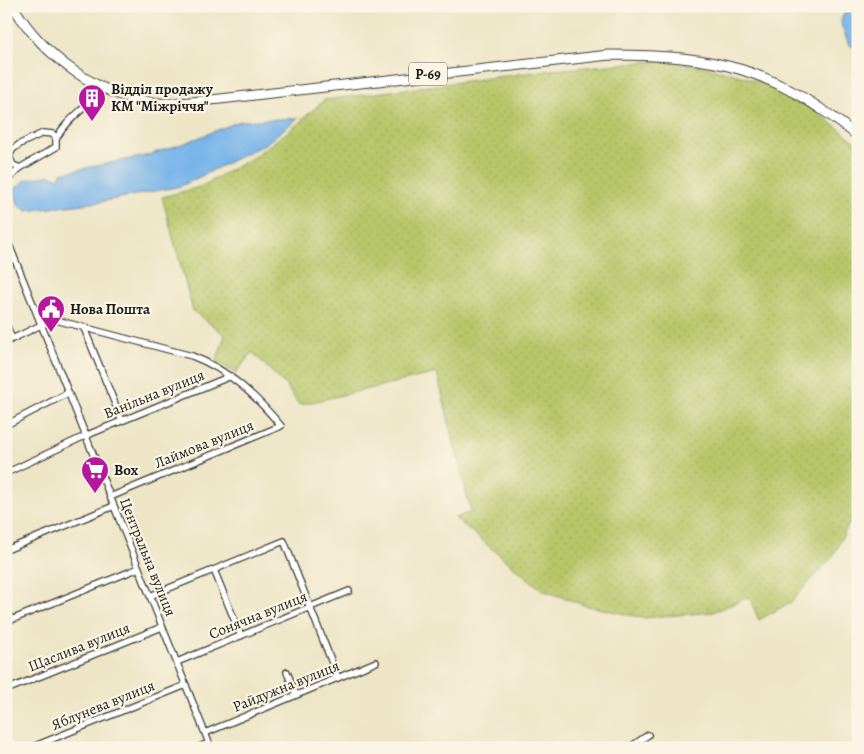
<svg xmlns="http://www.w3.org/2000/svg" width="864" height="754" font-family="Alegreya,serif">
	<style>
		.grass { fill: url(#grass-dots); stroke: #6a7142 }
		.water { fill: #77b3e9; stroke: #4a6882 }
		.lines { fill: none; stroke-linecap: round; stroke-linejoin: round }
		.street-casing { stroke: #3b3a36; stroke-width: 8 }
		.primary-casing { stroke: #3b3a36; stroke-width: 11 }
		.street { stroke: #fff; stroke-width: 5.5 }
		.primary { stroke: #fff; stroke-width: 9 }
		.labels { text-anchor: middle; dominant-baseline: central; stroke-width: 4.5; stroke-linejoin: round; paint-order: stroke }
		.shield { fill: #fcf5e5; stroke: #5f5d58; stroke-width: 1 }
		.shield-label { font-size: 14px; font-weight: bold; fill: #1c1c1c }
		.poi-label { font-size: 15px; font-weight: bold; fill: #1c1c1c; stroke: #fcf5e5; text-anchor: start }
		.street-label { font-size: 15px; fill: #1c1c1c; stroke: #fcf5e5 }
	</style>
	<defs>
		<pattern id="grass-dots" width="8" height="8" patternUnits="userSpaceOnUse" patternTransform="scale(1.25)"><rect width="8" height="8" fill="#b7c669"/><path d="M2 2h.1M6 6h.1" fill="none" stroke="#9daa5a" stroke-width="1.8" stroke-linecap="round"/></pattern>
	</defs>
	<rect width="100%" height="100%" fill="#fcf5e5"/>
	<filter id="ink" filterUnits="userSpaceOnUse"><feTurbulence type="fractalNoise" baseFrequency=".02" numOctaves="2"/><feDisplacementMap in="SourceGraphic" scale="10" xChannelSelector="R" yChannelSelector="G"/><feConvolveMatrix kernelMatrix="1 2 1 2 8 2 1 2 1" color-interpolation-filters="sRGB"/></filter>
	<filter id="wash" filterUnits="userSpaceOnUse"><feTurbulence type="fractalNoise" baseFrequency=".0096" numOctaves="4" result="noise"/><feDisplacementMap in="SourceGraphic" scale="20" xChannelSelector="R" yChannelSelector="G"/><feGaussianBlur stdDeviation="1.12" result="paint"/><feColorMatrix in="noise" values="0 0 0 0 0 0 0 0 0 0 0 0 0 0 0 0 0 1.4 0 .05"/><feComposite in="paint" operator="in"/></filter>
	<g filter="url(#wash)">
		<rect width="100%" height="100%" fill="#ede5c6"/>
		<path class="grass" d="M666 60C712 67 758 77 799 101 820 113 839 129 858 144V505L833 556 791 602 759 620 749 597 713 612 643 618 584 605 542 590 455 518 471 512 437 373 299 405 287 387 252 352 236 373 216 362 225 335 193 311 162 197 200 187 252 158 289 131 324 100 541 71Z"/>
		<path class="water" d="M851 9H858V49L849 45 841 24 842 16Z
			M298 118 265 144 181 186 100 202 27 211 18 205 15 189 25 180 50 175 59 178 61 173 145 156 185 143 240 121Z"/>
	</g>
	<g filter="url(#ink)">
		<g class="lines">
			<g class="street-casing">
				<path id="street" d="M43 133 53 134 56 139V147L20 168 13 165 9 156 13 149 20 144Z
					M56 139C66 119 89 107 101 88
					M6 182 20 168
					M6 237 211 748
					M6 324 12 339
					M84 328 122 421
					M6 342 41 325 56 320 192 356C229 370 256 396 281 426L110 497
					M6 425 68 393
					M6 473 85 436 231 376
					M6 550 114 506
					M214 570 241 636
					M150 596 284 541 338 678
					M6 609 11 620
					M6 622 139 568
					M177 662 349 591
					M287 672 296 695
					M6 690 162 627
					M205 733 376 662
					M30 748 186 685
					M197 748 209 743
					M629 748 648 735"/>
			</g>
			<g class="primary-casing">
				<path id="primary" d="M13 6C44 57 99 98 159 103 179 104 200 101 220 99L609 55C718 55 770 67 858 136"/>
			</g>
			<use href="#street" class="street"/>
			<use href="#primary" class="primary"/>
		</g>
	</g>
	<defs>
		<g id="building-pin" transform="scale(1.4375)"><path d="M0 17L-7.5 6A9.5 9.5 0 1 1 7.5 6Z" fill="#b5179e" stroke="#fcf5e5"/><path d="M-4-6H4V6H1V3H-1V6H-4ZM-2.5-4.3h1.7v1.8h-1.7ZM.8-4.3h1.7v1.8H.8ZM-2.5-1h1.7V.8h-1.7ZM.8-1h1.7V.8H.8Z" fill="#fff"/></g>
		<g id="civic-pin" transform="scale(1.4375)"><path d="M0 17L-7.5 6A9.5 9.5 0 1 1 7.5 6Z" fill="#b5179e" stroke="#fcf5e5"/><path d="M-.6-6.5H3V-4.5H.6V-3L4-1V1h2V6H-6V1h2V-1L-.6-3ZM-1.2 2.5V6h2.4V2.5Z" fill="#fff"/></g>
		<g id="supermarket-pin" transform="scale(1.4375)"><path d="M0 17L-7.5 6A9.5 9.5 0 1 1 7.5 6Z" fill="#b5179e" stroke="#fcf5e5"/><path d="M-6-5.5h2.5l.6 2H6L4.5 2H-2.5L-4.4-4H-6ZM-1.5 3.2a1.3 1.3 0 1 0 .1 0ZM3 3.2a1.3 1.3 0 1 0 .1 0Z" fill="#fff"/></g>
	</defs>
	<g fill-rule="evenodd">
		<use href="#building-pin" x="92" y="98"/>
		<use href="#civic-pin" x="51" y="309"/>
		<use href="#supermarket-pin" x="95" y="470"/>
	</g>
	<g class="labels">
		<rect class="shield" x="409" y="62.5" width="38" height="23" rx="4"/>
		<g class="shield-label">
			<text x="428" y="74">Р-69</text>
		</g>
		<g class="poi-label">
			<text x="111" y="89">Відділ продажу<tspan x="111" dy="17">КМ "Міжріччя"</tspan></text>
			<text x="70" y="309">Нова Пошта</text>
			<text x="114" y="470">Box</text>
		</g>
		<g class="street-label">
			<text transform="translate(154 394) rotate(-22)">Ванільна вулиця</text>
			<text transform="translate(204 444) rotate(-22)">Лаймова вулиця</text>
			<text transform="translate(148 557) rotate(68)">Центральна вулиця</text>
			<text transform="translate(258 615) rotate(-22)">Сонячна вулиця</text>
			<text transform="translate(79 647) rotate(-22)">Щаслива вулиця</text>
			<text transform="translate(286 686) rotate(-22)">Райдужна вулиця</text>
			<text transform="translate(103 705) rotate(-22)">Яблунева вулиця</text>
		</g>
	</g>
	<rect width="864" height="754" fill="none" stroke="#fcf5e5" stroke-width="25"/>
</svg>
